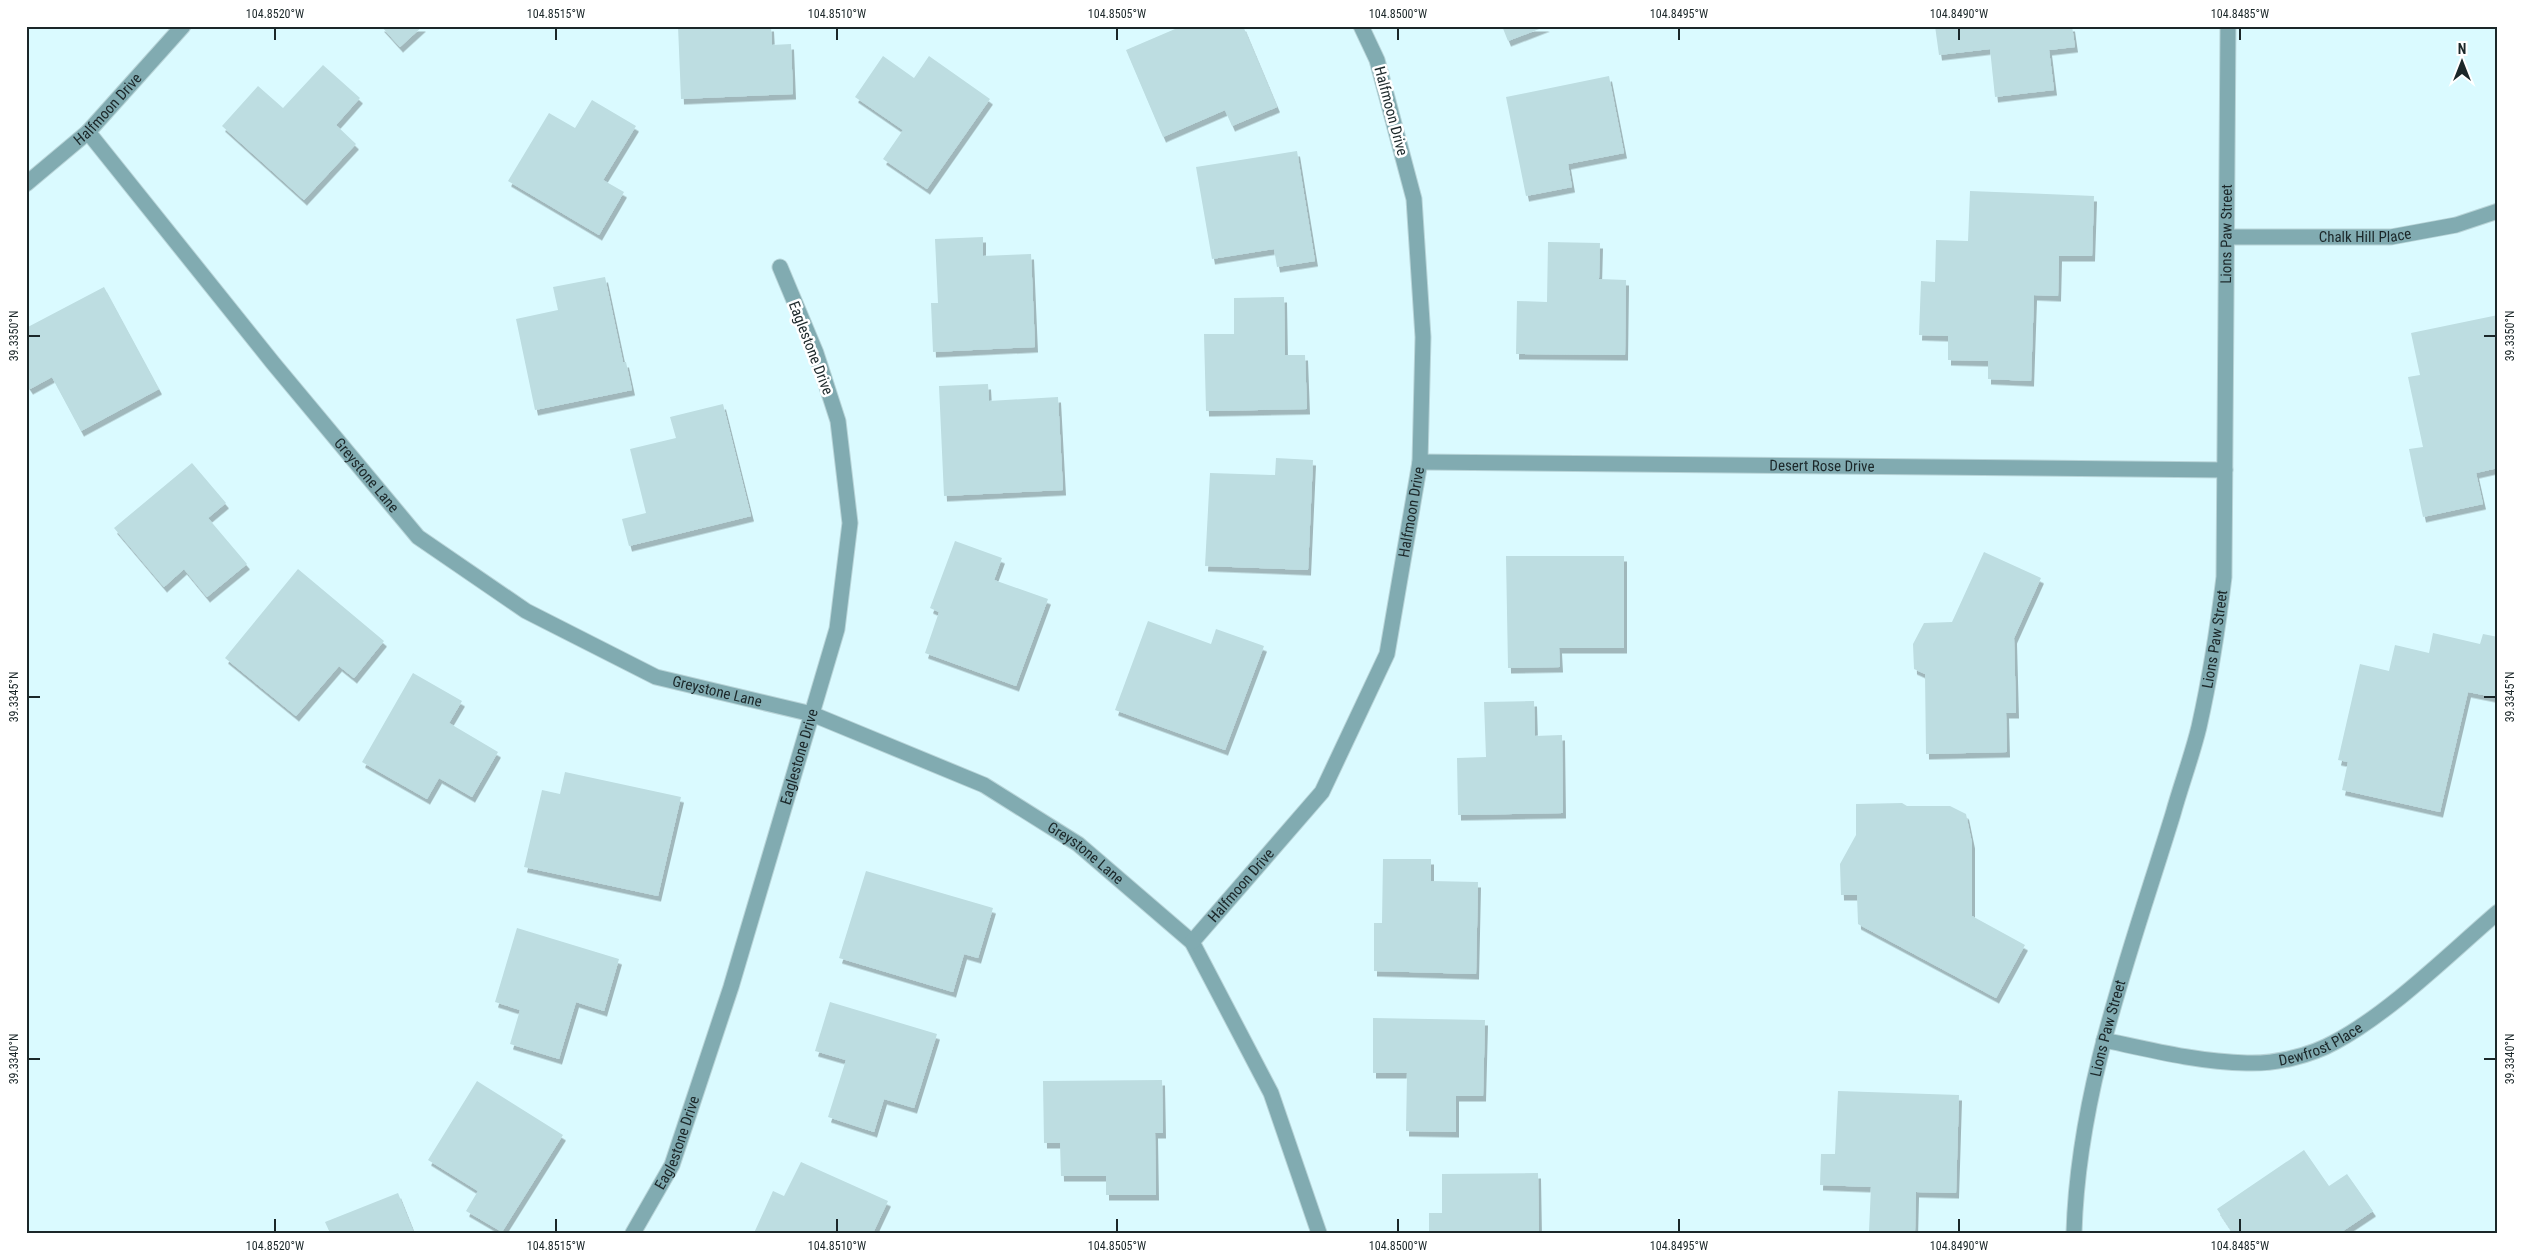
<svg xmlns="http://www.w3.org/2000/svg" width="2524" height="1259" font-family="'Roboto Condensed',sans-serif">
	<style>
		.building { fill: #bddde1; filter: url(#shadow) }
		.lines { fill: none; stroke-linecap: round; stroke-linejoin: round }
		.street-casing { stroke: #b8d4d8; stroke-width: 17 }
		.street { stroke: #81abb1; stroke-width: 15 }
		.ticks { fill: none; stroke: #1b2729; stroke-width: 2 }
		.labels { text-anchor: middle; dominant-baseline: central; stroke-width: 5; stroke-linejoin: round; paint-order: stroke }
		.street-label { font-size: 15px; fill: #1b2729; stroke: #fff }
		.neatline { fill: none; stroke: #1b2729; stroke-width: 2 }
		.ticks-label { font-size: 12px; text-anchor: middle; fill: #1b2729 }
	</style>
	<defs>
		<filter id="shadow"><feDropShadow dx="3" dy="5.5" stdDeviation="0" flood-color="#0004"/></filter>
	</defs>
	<rect width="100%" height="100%" fill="#dafaff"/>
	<path class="building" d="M381 26H423L400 47Z
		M678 26H771L772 45 791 44 793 94 681 99Z
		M1182 26H1243L1277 107 1232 126 1225 110 1163 137 1126 50Z
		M1502 26H1547L1508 41Z
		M1935 26H2072L2075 47 2049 50 2054 90 1995 97 1990 49 1939 55Z
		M883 56 914 78 929 56 990 99 927 189 883 159 903 130 855 97Z
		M323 65 360 98 336 125 356 144 304 200 222 126 258 86 283 108Z
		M1609 76 1624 153 1568 164 1572 187 1526 196 1506 97Z
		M592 100 636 126 603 180 624 192 599 235 508 181 549 113 575 128Z
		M1297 151 1315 261 1277 267 1274 249 1212 259 1196 167Z
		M1970 191 2094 196 2092 256H2059L2058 296 2034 295 2031 381 1988 379V361L1948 360V336L1919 335 1921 281 1935 282 1936 240 1968 241Z
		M983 237V256L1031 254 1035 347 933 352 931 303H938L935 239Z
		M1548 242 1600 243 1599 279 1626 280 1625 355 1516 354 1517 301 1547 302Z
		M605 277 623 362H626L632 390 535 410 516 319 558 310 553 287Z
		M104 287 159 389 81 431 52 377 30 389 26 383V328Z
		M1284 297 1285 355H1305L1307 409 1206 411 1204 334H1234V298Z
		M2498 315V468L2476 473 2483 504 2423 517 2409 449 2423 447 2408 377 2420 375 2411 333Z
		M988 384 989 401 1058 397 1063 490 944 496 939 386Z
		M723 404 751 516 629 546 622 519 646 513 630 449 676 438 670 417Z
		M1276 458 1313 460 1308 570 1205 566 1210 473 1275 475Z
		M192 463 226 503 208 518 247 564 207 597 184 569 164 587 114 528Z
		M955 541 1002 558 994 580 1048 599 1016 686 925 653 939 612 930 608Z
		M1984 552 2041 578 2014 638 2016 713H2006L2007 752 1926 754 1925 674 1914 669 1913 644 1924 623 1952 622Z
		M1506 556H1624V648H1559L1560 667 1508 668Z
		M298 569 384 641 354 678 339 666 296 716 225 658Z
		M1148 621 1211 644 1216 629 1264 646 1225 750 1115 710Z
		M2433 633 2480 644 2483 634 2498 637V698L2468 692 2440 812 2342 790 2348 762 2338 760 2360 664 2389 671 2395 645 2429 653Z
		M413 673 462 701 449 723 498 752 472 797 439 778 427 799 362 762Z
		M1534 701 1535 736 1562 735 1563 813 1458 815 1457 758 1486 757 1484 702Z
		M565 772 681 797 658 896 524 867 542 790 560 794Z
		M1902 803 1907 806H1950L1966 814 1972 843V916L2025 945 1996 998 1858 924 1857 895H1841L1840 864 1856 835V804Z
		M1383 859H1431V881L1478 882 1476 974 1374 971V923H1382Z
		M866 871 993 908 978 958 964 954 953 992 839 958Z
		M517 928 619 959 604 1011 576 1002 559 1059 510 1044 520 1010 495 1002Z
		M830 1002 937 1034 914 1108 884 1099 874 1132 828 1117 846 1060 815 1051Z
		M1373 1018 1485 1020 1483 1096H1456V1132L1406 1131 1407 1073H1373Z
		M1162 1080 1163 1133H1155L1156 1195H1106V1176H1061L1060 1143H1044L1043 1081Z
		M477 1081 563 1135 502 1232 466 1211 478 1191 428 1160Z
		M1838 1091 1959 1095 1956 1193 1916 1192 1915 1232 1869 1231 1871 1187 1820 1185 1821 1154H1835Z
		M2304 1150 2329 1186 2347 1174 2373 1211 2340 1233H2233L2217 1209Z
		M801 1162 888 1201 873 1233H754L773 1191 784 1196Z
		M1538 1173 1539 1233H1429V1213H1442V1174Z
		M398 1193 414 1233H330L325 1222Z"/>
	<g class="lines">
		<g class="street-casing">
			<g id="street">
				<path id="s1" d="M88 132 273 363 418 537 526 611 656 677 812 714 984 785 1078 844 1192 942 1271 1093 1319 1233"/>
				<path id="s2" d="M26 184 88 132 183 26"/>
				<path id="s3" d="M2227 237H2391L2456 225 2498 211"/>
				<path id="s4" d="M1420 462 2225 470"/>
				<path id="s5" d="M1192 942 1322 792 1387 654 1420 462 1423 337 1414 199 1377 60 1361 26"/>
				<path id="s6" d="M2104 1040C2151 1050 2198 1062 2247 1063 2275 1064 2310 1056 2335 1042 2391 1012 2449 954 2498 912"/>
				<path id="s7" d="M633 1233 672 1165 731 987 837 629 850 523 838 421 816 353 780 267"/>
				<path id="s8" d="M2074 1233C2078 1089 2131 951 2173 814 2181 785 2192 756 2199 727 2210 678 2218 627 2224 577L2228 26"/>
			</g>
		</g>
		<use href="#street" class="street"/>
	</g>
	<path class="ticks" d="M275 28V40M556 28V40M837 28V40M1117 28V40M1398 28V40M1679 28V40M1959 28V40M2240 28V40M28 336H40M2484 336H2496M28 697H40M2484 697H2496M28 1059H40M2484 1059H2496M275 1219V1232M556 1219V1232M837 1219V1232M1117 1219V1232M1398 1219V1232M1679 1219V1232M1959 1219V1232M2240 1219V1232"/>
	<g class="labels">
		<g class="street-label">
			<text stroke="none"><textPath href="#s2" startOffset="111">Halfmoon Drive</textPath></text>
			<text transform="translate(1391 111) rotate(75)">Halfmoon Drive</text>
			<text stroke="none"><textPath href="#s8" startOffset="1018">Lions Paw Street</textPath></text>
			<text stroke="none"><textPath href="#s3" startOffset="138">Chalk Hill Place</textPath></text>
			<text transform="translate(811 348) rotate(69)">Eaglestone Drive</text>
			<text stroke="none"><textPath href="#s4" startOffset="402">Desert Rose Drive</textPath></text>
			<text stroke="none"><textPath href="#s1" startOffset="442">Greystone Lane</textPath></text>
			<text stroke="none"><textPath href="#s5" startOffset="495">Halfmoon Drive</textPath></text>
			<text stroke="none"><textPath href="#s8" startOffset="612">Lions Paw Street</textPath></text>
			<text stroke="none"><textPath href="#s1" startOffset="862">Greystone Lane</textPath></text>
			<text stroke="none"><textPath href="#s7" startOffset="506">Eaglestone Drive</textPath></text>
			<text stroke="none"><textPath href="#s1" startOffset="1268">Greystone Lane</textPath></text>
			<text stroke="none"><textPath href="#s5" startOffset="75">Halfmoon Drive</textPath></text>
			<text stroke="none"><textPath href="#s8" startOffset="208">Lions Paw Street</textPath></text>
			<text stroke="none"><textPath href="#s6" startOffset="222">Dewfrost Place</textPath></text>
			<text stroke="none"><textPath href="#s7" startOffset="101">Eaglestone Drive</textPath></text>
		</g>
	</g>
	<rect width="2524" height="1259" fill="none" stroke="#ffffff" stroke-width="55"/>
	<g transform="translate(2462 62)" stroke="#ffffff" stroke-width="4" paint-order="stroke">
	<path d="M0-4L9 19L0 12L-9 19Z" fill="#1b2729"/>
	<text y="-8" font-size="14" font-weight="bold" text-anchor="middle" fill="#1b2729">N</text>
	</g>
	<rect x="28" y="28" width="2468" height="1204" class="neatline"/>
	<g class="ticks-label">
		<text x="275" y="18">104.8520°W</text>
		<text x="556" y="18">104.8515°W</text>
		<text x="837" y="18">104.8510°W</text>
		<text x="1117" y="18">104.8505°W</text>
		<text x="1398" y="18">104.8500°W</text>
		<text x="1679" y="18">104.8495°W</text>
		<text x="1959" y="18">104.8490°W</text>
		<text x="2240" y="18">104.8485°W</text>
		<text transform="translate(14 336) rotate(-90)" y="4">39.3350°N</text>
		<text transform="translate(2510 336) rotate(-90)" y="4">39.3350°N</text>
		<text transform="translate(14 697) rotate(-90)" y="4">39.3345°N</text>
		<text transform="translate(2510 697) rotate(-90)" y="4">39.3345°N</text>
		<text transform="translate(14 1059) rotate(-90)" y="4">39.3340°N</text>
		<text transform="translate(2510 1059) rotate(-90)" y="4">39.3340°N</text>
		<text x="275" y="1250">104.8520°W</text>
		<text x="556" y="1250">104.8515°W</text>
		<text x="837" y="1250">104.8510°W</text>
		<text x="1117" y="1250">104.8505°W</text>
		<text x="1398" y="1250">104.8500°W</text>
		<text x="1679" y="1250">104.8495°W</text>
		<text x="1959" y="1250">104.8490°W</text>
		<text x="2240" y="1250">104.8485°W</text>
	</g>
</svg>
